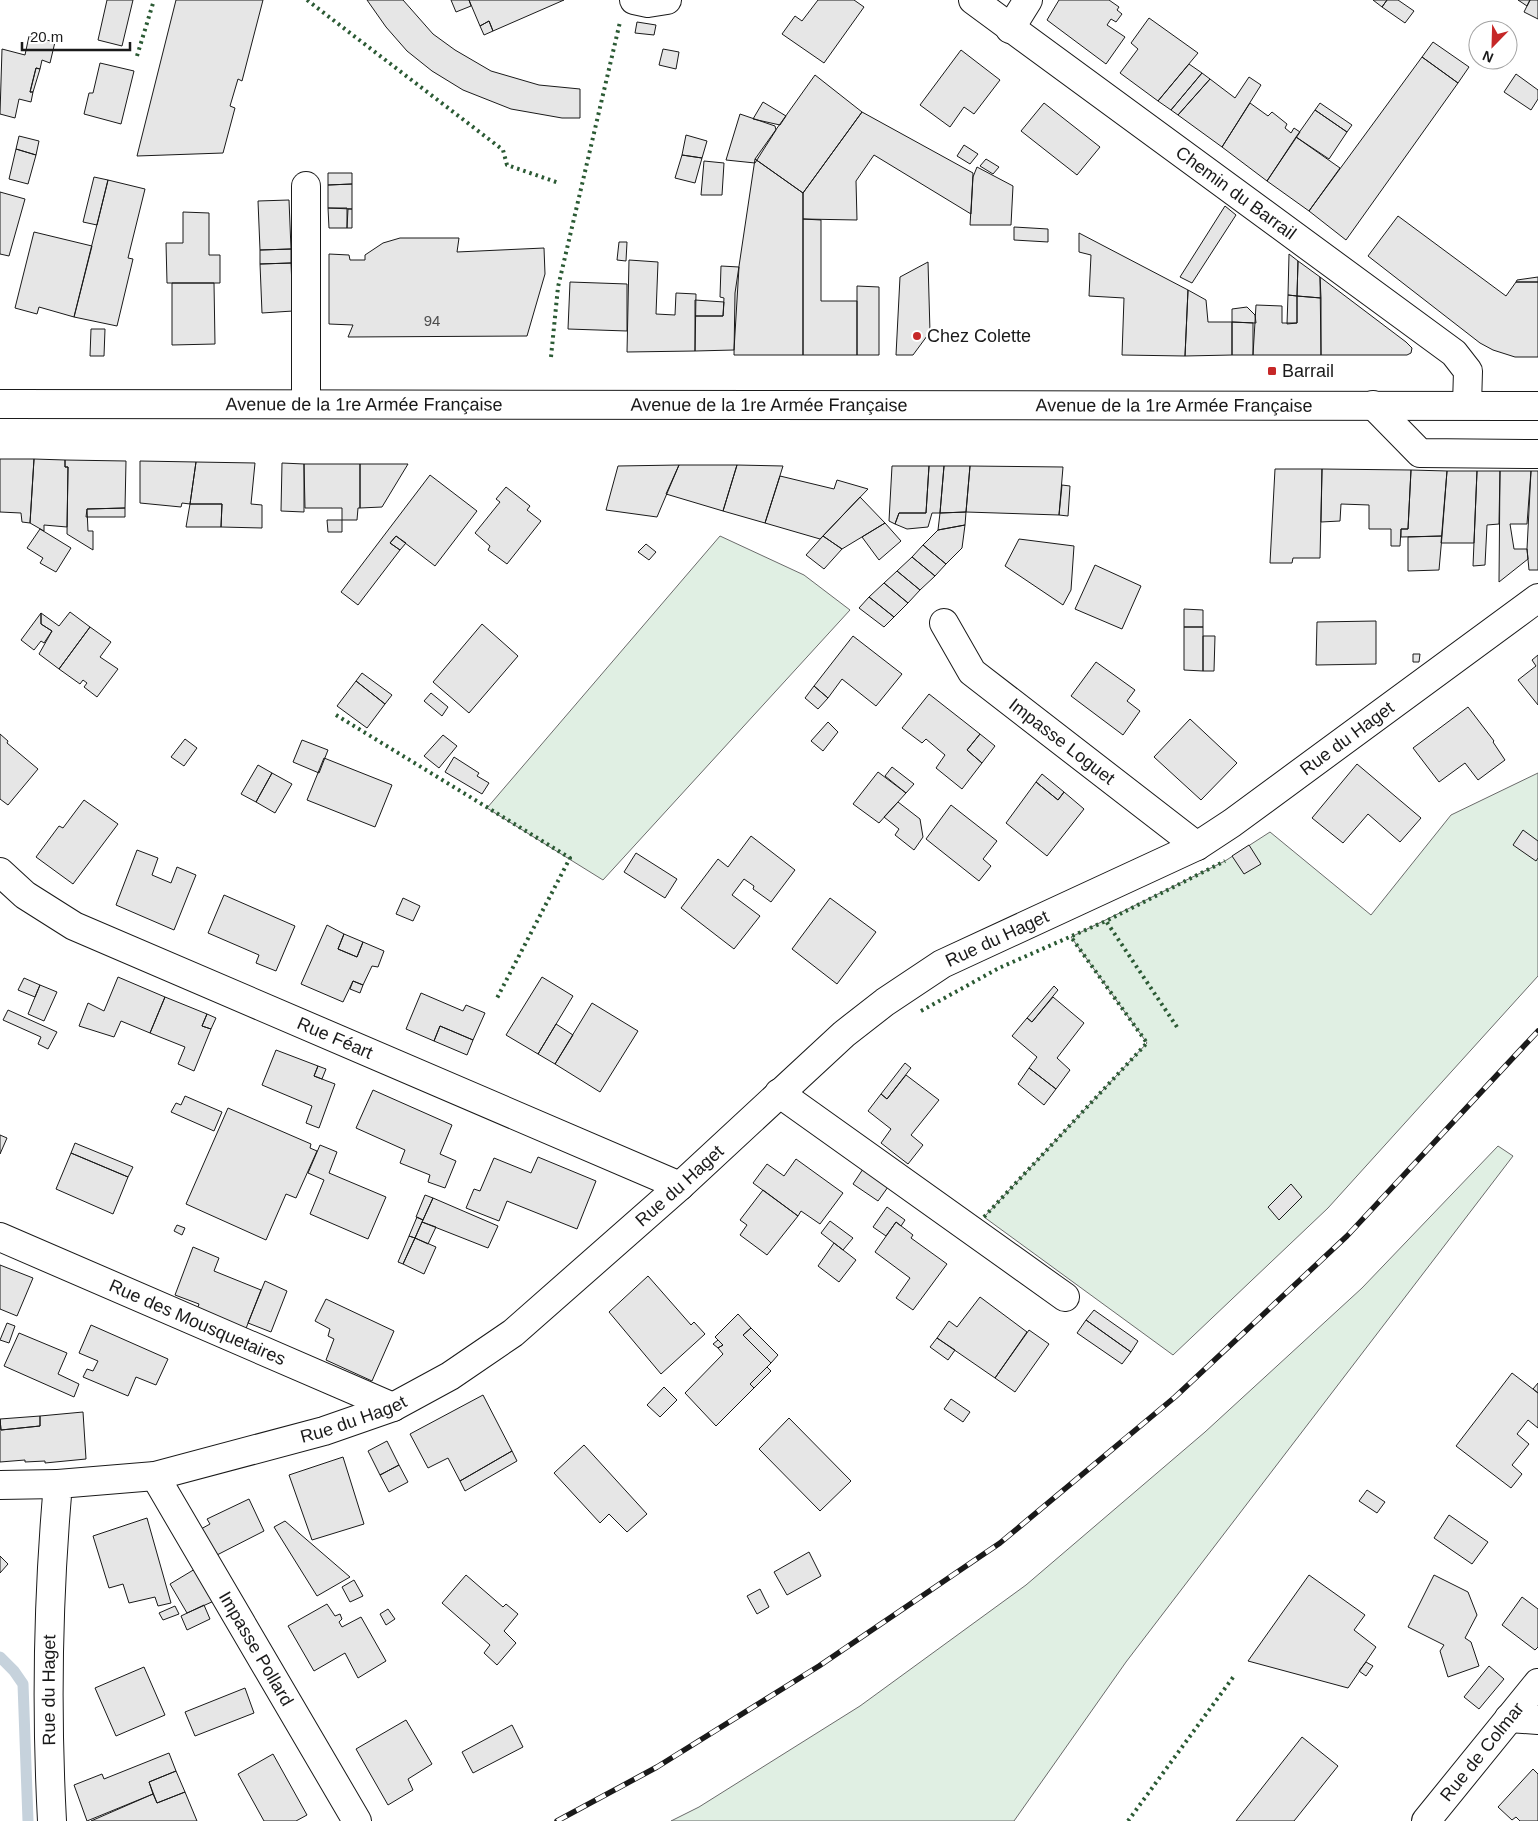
<svg xmlns="http://www.w3.org/2000/svg" width="1538" height="1821" font-family="Arial,sans-serif">
	<style>
		.green { fill: #e0efe3; stroke: #6a6a6a }
		.lines { fill: none; stroke-linecap: round; stroke-linejoin: round }
		.stream { stroke: #c6d2dc; stroke-width: 11 }
		.building { fill: #e6e6e6; stroke: #1a1a1a }
		.minor-casing { stroke: #1a1a1a; stroke-width: 30 }
		.major-casing { stroke: #1a1a1a; stroke-width: 30 }
		.minor { stroke: #fff; stroke-width: 28 }
		.major { stroke: #fff; stroke-width: 28 }
		.rail-casing { stroke: #1a1a1a; stroke-width: 5.5 }
		.rail { stroke: #fff; stroke-width: 4; stroke-dasharray: 11; stroke-linecap: butt }
		.hedge { stroke: #2b5a34; stroke-width: 4; stroke-dasharray: 2.5 4; stroke-linecap: butt }
		.poi-dot { fill: #c62828; stroke: #fff; stroke-width: 2 }
		.labels { text-anchor: middle; dominant-baseline: central; stroke-width: 4; stroke-linejoin: round; paint-order: stroke }
		.number-label { font-size: 15px; fill: #4d4d4d }
		.street-label { font-size: 18px; fill: #1a1a1a; stroke: #fff }
		.poi-label { font-size: 18px; fill: #1a1a1a; stroke: #fff; text-anchor: start }
	</style>
	<rect width="100%" height="100%" fill="#fff"/>
	<path class="green" d="M720 536 804 575 850 610 603 880 487 808Z
		M1538 773V976L1328 1208 1173 1355 984 1217 1147 1043 1071 937 1225 861 1270 832 1371 915 1451 815Z
		M1498 1146 1513 1156 1126 1662 1014 1821H671L699 1807 860 1706 1026 1585 1205 1432 1362 1288Z"/>
	<g class="lines">
		<path class="stream" d="M0 1657 14 1671 23 1684 28 1821"/>
	</g>
	<path class="building" d="M107 0H133L122 46 98 40Z
		M176 0H263L242 81 238 79 230 106 235 108 223 153 137 156Z
		M367 0H403L433 34 455 50 491 71 539 85 580 89V118H562L511 109 463 90 432 71 407 51 386 27Z
		M451 0H469L471 6 456 12Z
		M469 0H564L493 31 489 21 480 26Z
		M818 0H854L864 7 824 63 782 34 795 16 802 21Z
		M1059 0H1109L1119 7 1117 10 1122 14 1116 22 1111 19 1107 25 1125 37 1106 64 1047 20Z
		M1373 0H1387L1382 7Z
		M1387 0H1398L1414 11 1405 23 1382 7Z
		M1518 0H1530L1527 6Z
		M1530 0H1538V19L1524 12Z
		M1149 18 1198 53 1158 101 1120 73 1138 49 1131 43Z
		M489 21 493 31 484 35 480 26Z
		M637 22 656 25 654 35 635 33Z
		M29 36 55 42 50 63 42 60 40 69 36 68 30 92H33L31 102 19 99 15 118 0 114 2 49 25 55Z
		M1433 42 1469 67 1458 83 1422 57Z
		M663 49 679 52 676 69 659 65Z
		M961 50 1000 80 974 114 964 107 950 127 920 105Z
		M1422 57 1458 83 1346 240 1309 211Z
		M100 63 134 71 121 124 84 114 89 93H93Z
		M1189 64 1202 73 1171 110 1158 101Z
		M36 68 40 69 33 92H30Z
		M1202 73 1210 79 1178 115 1171 110Z
		M1516 74 1538 90V99L1531 110 1504 92Z
		M815 75 862 112 803 193 755 159Z
		M1249 77 1261 85 1222 147 1178 115 1210 79 1235 98Z
		M763 102 786 116 780 125 753 119Z
		M1044 103 1100 147 1077 175 1021 131Z
		M1250 103 1268 116 1272 112 1287 124 1285 128 1291 133 1294 128 1300 132 1267 181 1222 147Z
		M1320 103 1352 125 1347 132 1315 110Z
		M1315 110 1347 132 1329 159 1296 137Z
		M862 112 973 173 971 214 874 155 856 181 857 220 803 219V193Z
		M740 114 775 126 776 130 755 163 726 160Z
		M686 135 707 141 702 158 682 155Z
		M19 136 39 141 36 155 16 149Z
		M1296 137 1340 168 1309 211 1267 181Z
		M964 145 978 154 970 164 957 156Z
		M16 149 36 155 28 184 9 179Z
		M682 155 702 158 695 183 675 178Z
		M755 159 803 193V355H734L735 293Z
		M986 159 999 167 993 174 980 166Z
		M704 161 724 163 722 195H701Z
		M977 167 1013 186 1011 225H970L973 177Z
		M328 173H352V184L328 185Z
		M94 177 108 180 97 225 83 222Z
		M108 180 145 189 128 258 133 259 117 326 74 317Z
		M352 184V209L328 208V185Z
		M0 192 25 199 9 256 0 254Z
		M289 200 291 249 260 250 258 201Z
		M1225 206 1236 215 1192 283 1180 277Z
		M328 208H347V228H329Z
		M348 209H352V228H347Z
		M183 212 209 213V255H220V283H167L166 243H183Z
		M1398 216 1506 296 1516 282H1538V357H1515L1493 350 1480 343 1368 256Z
		M803 219 821 220V301H857V355H803Z
		M1014 227 1048 229V242L1014 240Z
		M34 232 92 246 74 317 39 307 37 314 15 308Z
		M1079 233 1188 290 1185 356 1122 355 1124 298 1089 296 1091 255 1079 252Z
		M400 238H459L457 252 544 248 545 274 527 336 348 337 353 325 329 324V254L349 255 350 260H365V255L383 243Z
		M619 242H627L626 261 617 260Z
		M291 249V263L260 264V250Z
		M1289 254 1298 261 1297 296 1288 295Z
		M629 260 658 262 656 314 675 315 676 293 696 294 695 351 627 352Z
		M1298 261 1320 277 1321 298 1297 296Z
		M928 262 930 332 913 355H896L900 277Z
		M291 263 293 311 262 313 260 264Z
		M721 266 739 267 734 350 695 351V316H723L724 298 720 297Z
		M1320 277 1406 342 1412 348 1411 353 1407 355H1321Z
		M1538 277V282H1516L1517 280Z
		M570 282 627 284V331L568 329Z
		M172 283H214L215 344 172 345Z
		M857 286 879 287V355H857Z
		M1188 290 1206 300 1208 322H1232V355L1185 356Z
		M1288 295 1297 296V323L1287 324Z
		M1297 296 1321 298V355H1253L1256 305 1282 306V323H1297Z
		M695 300 724 302 723 316H695Z
		M1247 307 1255 315 1256 323 1232 322V309Z
		M1232 322 1253 323V355H1232Z
		M91 329H105L104 356H90Z
		M0 459H34L30 523 22 522 21 513 0 512Z
		M34 459 65 460V467H68L67 527 44 525V531L30 523Z
		M65 460 126 461 125 508 87 509 88 531H93V550L67 534 68 467H65Z
		M140 461 196 462 190 504 182 503 181 507 140 503Z
		M196 462 255 463 251 504 262 505V528L221 527 222 504H190Z
		M282 463 304 464V512L281 511Z
		M304 464H360V508H358L357 520H342V508H305Z
		M360 464H408L382 507 360 508Z
		M679 465H737L723 511 666 494Z
		M679 465 657 517 606 510 618 466Z
		M737 465 783 466 765 523 723 511Z
		M892 466H929L926 513H899L895 524 889 521Z
		M929 466H944L940 513H932L928 527 907 529 895 524 899 513H926Z
		M944 466H970L966 512 940 513Z
		M970 466 1063 467 1059 515 966 512Z
		M1275 469H1322L1320 558H1293L1292 563H1270Z
		M1322 469 1411 470 1408 529H1401L1400 546H1391V529H1369V505L1341 504 1340 521 1321 522Z
		M1411 470 1447 471 1442 536 1401 537V529H1408Z
		M1447 471H1477L1474 543H1441Z
		M1477 471H1500L1499 524 1487 525 1485 565 1473 566Z
		M1500 471H1531L1527 524H1510L1514 549H1527L1528 559 1499 582Z
		M1531 471H1538V570H1529L1527 549Z
		M430 475 477 511 435 566 396 536 390 543 400 550 358 605 341 592Z
		M780 476 834 489 837 480 868 489 820 539 765 523Z
		M1062 485 1070 486 1068 516 1059 515Z
		M506 487 530 506 527 510 541 521 507 564 488 550 490 546 475 533 500 502 496 499Z
		M860 497 885 523 842 549 823 536Z
		M190 504H222L221 527H186Z
		M125 508V517H86L87 509Z
		M966 512 965 525 938 530 940 513Z
		M327 520H342V532H328Z
		M885 523 901 541 879 560 862 537Z
		M965 525 962 548 946 564 923 545 938 530Z
		M40 529 71 548 56 572 40 563 43 558 27 548Z
		M396 536 406 543 400 550 390 543Z
		M823 536 842 549 824 569 806 555Z
		M1442 536 1439 570 1408 571V537Z
		M1019 539 1074 546 1071 590 1063 605 1005 566Z
		M646 544 656 552 649 560 638 552Z
		M923 545 946 564 935 576 912 557Z
		M912 557 935 576 920 590 897 571Z
		M1095 565 1141 586 1122 629 1075 609Z
		M897 571 920 590 908 603 884 583Z
		M884 583 908 603 894 617 869 597Z
		M869 597 894 617 884 627 859 608Z
		M1184 609 1203 610V627H1184Z
		M70 612 90 627 59 669 39 654 52 631 41 624V613L59 626Z
		M41 613V624L52 631 44 643 41 641 34 650 21 640Z
		M1376 621V664L1316 665 1317 622Z
		M482 624 518 656 469 713 433 682Z
		M90 627 111 642 100 657 118 669 97 697 84 687 87 683 83 680 80 684 59 669Z
		M1184 627H1203V671L1184 670Z
		M853 636 902 674 876 706 842 679 828 698 814 686Z
		M1203 636H1215L1214 671H1203Z
		M1413 654H1420L1419 662H1413Z
		M1538 655V705L1518 680 1536 666 1532 660Z
		M1096 662 1135 690 1127 701 1140 711 1123 735 1071 696Z
		M362 673 392 695 385 704 356 681Z
		M356 681 385 704 367 728 337 706Z
		M814 686 828 698 818 709 805 698Z
		M431 693 448 707 442 716 424 701Z
		M929 694 980 734 967 750 982 763 962 789 936 768 945 755 926 739 922 743 902 728Z
		M1468 707 1494 741 1493 742 1505 760 1478 780 1465 763 1439 782 1413 748Z
		M1190 719 1237 763 1201 800 1154 757Z
		M828 722 838 732 823 751 811 741Z
		M0 734 8 741 7 743 38 769 8 805 0 799Z
		M980 734 995 746 982 763 967 750Z
		M443 735 457 746 439 768 424 756Z
		M185 739 197 748 184 766 171 757Z
		M302 740 328 750 319 773 293 762Z
		M454 757 479 773 477 776 489 783 482 794 445 772Z
		M324 758 392 785 375 827 307 800Z
		M1357 764 1421 818 1400 842 1368 814 1343 843 1312 818Z
		M258 765 272 773 256 802 241 794Z
		M892 767 914 784 906 793 885 776Z
		M878 772 906 793 879 823 853 804Z
		M272 773 292 784 275 813 256 802Z
		M1042 774 1064 792 1058 800 1036 782Z
		M1036 782 1058 800 1064 792 1084 809 1047 856 1006 823Z
		M84 800 118 824 73 884 36 857 59 826 63 828Z
		M898 802 920 819 923 837 914 850 895 835 899 829 884 817Z
		M951 805 997 841 983 859 991 866 979 881 926 839Z
		M1523 830 1538 841V858L1536 861 1513 845Z
		M751 836 795 870 771 902 753 889 754 886 744 879 732 895 760 916 734 949 681 908 718 859 728 867Z
		M1249 845 1261 864 1244 874 1232 856Z
		M137 850 158 858 152 875 171 883 177 867 196 875 174 930 116 905Z
		M636 853 677 879 665 898 624 872Z
		M224 895 295 926 276 971 256 963 259 955 208 933Z
		M403 898 420 906 413 921 396 914Z
		M830 898 876 932 837 984 792 949Z
		M327 925 344 934 338 949 357 957 363 942 384 951 378 967 372 966 363 985 353 981 343 1002 301 984Z
		M344 934 363 942 357 957 338 949Z
		M118 977 165 997 150 1033 121 1021 114 1037 79 1026 88 1003 104 1011Z
		M542 977 573 996 538 1054 506 1035Z
		M24 978 40 985 35 997 18 990Z
		M353 981 363 985 360 993 350 989Z
		M40 985 57 992 44 1021 28 1014Z
		M1054 986 1058 990 1032 1022 1027 1018Z
		M421 993 463 1011 466 1005 485 1013 473 1040 440 1026 434 1041 406 1029Z
		M165 997 207 1014 202 1026 211 1029 194 1071 178 1064 185 1047 150 1033Z
		M1053 997 1084 1023 1057 1058 1070 1070 1056 1089 1029 1068 1037 1057 1012 1036 1027 1018 1032 1022Z
		M592 1003 638 1031 600 1092 555 1064Z
		M8 1010 57 1032 48 1049 38 1044 41 1037 3 1020Z
		M207 1014 216 1018 211 1029 202 1026Z
		M556 1024 573 1035 555 1064 538 1054Z
		M440 1026 473 1040 467 1055 434 1041Z
		M276 1050 318 1066 314 1076 335 1084 319 1128 306 1123 312 1106 262 1085Z
		M905 1063 911 1068 887 1099 881 1094Z
		M318 1066 326 1069 322 1079 314 1076Z
		M1029 1068 1056 1089 1044 1105 1018 1084Z
		M906 1075 939 1100 911 1135 923 1145 908 1164 881 1143 891 1129 868 1111 881 1094 887 1099Z
		M373 1090 452 1125 440 1154 456 1161 445 1188 428 1182 430 1175 400 1163 405 1150 356 1128Z
		M185 1096 222 1112 214 1131 171 1112 176 1103 181 1105Z
		M228 1108 311 1144 310 1148 317 1151 296 1198 286 1194 266 1240 186 1204Z
		M0 1135 7 1138 0 1154Z
		M75 1143 133 1167 128 1177 71 1153Z
		M320 1145 337 1152 329 1173 386 1197 368 1239 310 1214 324 1180 308 1173Z
		M71 1153 128 1177 113 1214 56 1189Z
		M538 1157 596 1181 577 1229 507 1201 499 1221 466 1208 474 1189 480 1191 494 1158 531 1173Z
		M796 1159 843 1193 820 1224 801 1211 798 1216 753 1183 767 1164 784 1176Z
		M863 1169 888 1187 878 1201 853 1184Z
		M1291 1184 1302 1197 1279 1220 1268 1207Z
		M763 1190 798 1216 767 1255 740 1235 747 1225 740 1220Z
		M425 1195 433 1198 423 1220 416 1217Z
		M433 1198 498 1226 488 1248 422 1222Z
		M887 1207 905 1220 901 1226 896 1222 886 1236 873 1227Z
		M417 1217 423 1220 415 1238 409 1236Z
		M830 1221 853 1238 843 1250 821 1233Z
		M422 1222 436 1227 428 1244 415 1238Z
		M896 1222 913 1235 911 1238 947 1264 913 1310 896 1298 910 1278 875 1252Z
		M177 1225 185 1228 182 1235 174 1231Z
		M409 1236 415 1238 403 1264 398 1262Z
		M415 1238 436 1247 424 1274 403 1264Z
		M834 1243 856 1260 839 1282 818 1266Z
		M193 1247 219 1258 214 1271 261 1290 245 1331 196 1312 199 1304 175 1295Z
		M0 1265 33 1278 17 1316 0 1309Z
		M648 1276 691 1325 694 1322 705 1334 661 1374 609 1312Z
		M265 1281 287 1291 271 1332 248 1323Z
		M980 1297 1027 1332 995 1378 937 1338 949 1321 957 1327Z
		M326 1299 394 1331 372 1381 326 1360 334 1339 328 1336 330 1329 315 1321Z
		M1094 1310 1138 1341 1131 1352 1086 1320Z
		M738 1314 751 1328 743 1335 771 1363 750 1384 754 1388 716 1426 685 1393 723 1354 718 1348 723 1345 715 1337Z
		M1086 1320 1131 1352 1122 1364 1077 1333Z
		M7 1323 15 1326 9 1343 0 1340Z
		M91 1325 168 1359 156 1385 136 1377 128 1396 83 1377 87 1369 93 1371 98 1361 79 1353Z
		M751 1328 778 1355 771 1363 743 1335Z
		M1029 1330 1049 1344 1015 1392 995 1378Z
		M19 1333 67 1353 58 1374 79 1384 74 1397 4 1366Z
		M937 1338 955 1350 948 1360 930 1347Z
		M718 1340 723 1345 718 1348 713 1344Z
		M767 1367 771 1371 754 1388 750 1384Z
		M1512 1373 1538 1393V1428L1528 1420 1517 1434 1529 1444 1512 1465 1522 1474 1511 1488 1456 1446Z
		M1538 1383V1393L1533 1389Z
		M664 1387 677 1400 660 1417 647 1405Z
		M483 1395 512 1451 460 1481 448 1458 428 1468 410 1434Z
		M951 1399 970 1412 963 1422 944 1409Z
		M83 1412 86 1459 45 1463V1461L25 1462V1460L0 1462V1419L1 1430 40 1426V1416Z
		M40 1416V1426L1 1430 0 1419Z
		M789 1418 851 1481 820 1511 759 1449Z
		M387 1441 399 1465 380 1475 368 1451Z
		M584 1445 647 1514 627 1532 609 1514 600 1523 554 1473Z
		M512 1451 517 1461 465 1491 460 1481Z
		M343 1457 364 1524 312 1540 289 1475Z
		M399 1465 408 1482 389 1492 380 1475Z
		M1367 1490 1385 1502 1377 1513 1359 1501Z
		M249 1499 264 1531 215 1556 201 1529 210 1524 207 1519Z
		M1449 1515 1488 1542 1472 1564 1434 1538Z
		M147 1518 171 1603 158 1606 155 1597 129 1603 123 1584 109 1588 93 1536Z
		M285 1521 350 1577 317 1596 274 1527Z
		M809 1552 821 1576 787 1595 774 1572Z
		M0 1556 8 1564 0 1573Z
		M195 1569 214 1601 187 1613 170 1584Z
		M466 1575 503 1607 506 1604 518 1614 504 1631 516 1643 497 1665 484 1653 490 1645 442 1603Z
		M1309 1575 1365 1615 1354 1630 1376 1647 1348 1688 1248 1661Z
		M1434 1575 1468 1592 1477 1615 1465 1638 1471 1642 1479 1666 1448 1677 1440 1651 1444 1645 1408 1627Z
		M354 1580 363 1596 350 1602 342 1587Z
		M760 1589 769 1607 757 1614 747 1596Z
		M1522 1597 1538 1609V1647L1535 1650 1502 1625Z
		M327 1604 335 1616 340 1614 342 1619 339 1622 342 1627 361 1617 386 1661 358 1678 345 1653 314 1671 288 1626Z
		M204 1605 210 1619 187 1630 181 1616Z
		M175 1606 179 1614 163 1620 159 1613Z
		M388 1609 395 1619 386 1625 380 1614Z
		M1366 1662 1373 1666 1366 1676 1359 1671Z
		M1489 1666 1504 1679 1479 1709 1464 1697Z
		M144 1667 165 1715 116 1736 95 1688Z
		M245 1688 254 1713 195 1736 185 1712Z
		M406 1720 432 1764 408 1779 413 1790 388 1805 356 1749Z
		M512 1725 523 1747 473 1773 462 1752Z
		M1302 1737 1338 1766 1294 1821H1236Z
		M169 1753 176 1771 149 1782 153 1794 87 1821 74 1785 102 1774 104 1779Z
		M273 1754 307 1815 296 1821H264L238 1774Z
		M1533 1769 1538 1774V1821H1520L1516 1817 1512 1820 1498 1807Z
		M176 1771 185 1792 157 1803 149 1782Z
		M185 1792 197 1821H91L153 1794 157 1803Z"/>
	<g class="lines">
		<g class="minor-casing">
			<g id="minor">
				<path d="M634 0 648 3 667 0"/>
				<path id="s1" d="M973 0 1454 353 1468 371 1467 405"/>
				<path d="M1010 29 1028 0"/>
				<path d="M306 186V404"/>
				<path d="M1373 405 1420 453 1538 454"/>
				<path id="s2" d="M944 623 972 672 1197 846"/>
				<path id="s3" d="M0 872 25 895 74 926 680 1186"/>
				<path d="M779 1093 1065 1297"/>
				<path id="s4" d="M0 1237 393 1407"/>
				<path id="s5" d="M155 1476 357 1821"/>
				<path d="M0 1485 58 1484"/>
				<path d="M1509 1718 1538 1720"/>
				<path id="s6" d="M52 1821C46 1709 48 1596 58 1484L155 1476 324 1431 393 1407 450 1376 513 1333 680 1186 844 1034 885 1002 942 964 1197 846 1232 823 1538 598"/>
				<path id="s7" d="M1426 1821 1538 1683"/>
			</g>
		</g>
		<g class="major-casing">
			<g id="major">
				<path id="s8" d="M0 404 1538 406"/>
			</g>
		</g>
		<use href="#minor" class="minor"/>
		<use href="#major" class="major"/>
		<g class="rail-casing">
			<path id="rail" d="M557 1821 657 1767 819 1666 1000 1543 1175 1397 1347 1236 1538 1031"/>
		</g>
		<use href="#rail" class="rail"/>
		<path class="hedge" d="M307 0 503 150 507 165 559 183
			M137 56 154 0
			M551 357 558 287 620 22
			M336 715 570 858 496 1000
			M921 1011 999 968 1106 921
			M1177 1027 1106 921 1225 861
			M984 1217 1147 1043 1071 937
			M1128 1821 1234 1676"/>
	</g>
	<g class="poi-dot">
		<circle cx="917" cy="336" r="5"/>
		<rect x="1267" y="366" width="10" height="10" rx="2.5"/>
	</g>
	<g class="labels">
		<g class="number-label">
			<text x="432" y="320">94</text>
		</g>
		<g class="street-label">
			<text stroke="none"><textPath href="#s1" startOffset="326">Chemin du Barrail</textPath></text>
			<text stroke="none"><textPath href="#s8" startOffset="364">Avenue de la 1re Armée Française</textPath></text>
			<text stroke="none"><textPath href="#s8" startOffset="769">Avenue de la 1re Armée Française</textPath></text>
			<text stroke="none"><textPath href="#s8" startOffset="1174">Avenue de la 1re Armée Française</textPath></text>
			<text stroke="none"><textPath href="#s6" startOffset="1856">Rue du Haget</textPath></text>
			<text stroke="none"><textPath href="#s2" startOffset="170">Impasse Loguet</textPath></text>
			<text stroke="none"><textPath href="#s6" startOffset="1451">Rue du Haget</textPath></text>
			<text stroke="none"><textPath href="#s3" startOffset="376">Rue Féart</textPath></text>
			<text stroke="none"><textPath href="#s6" startOffset="1046">Rue du Haget</textPath></text>
			<text stroke="none"><textPath href="#s4" startOffset="215">Rue des Mousquetaires</textPath></text>
			<text stroke="none"><textPath href="#s6" startOffset="641">Rue du Haget</textPath></text>
			<text stroke="none"><textPath href="#s5" startOffset="200">Impasse Pollard</textPath></text>
			<text stroke="none"><textPath href="#s6" startOffset="131">Rue du Haget</textPath></text>
			<text stroke="none"><textPath href="#s7" startOffset="89">Rue de Colmar</textPath></text>
		</g>
		<g class="poi-label">
			<text x="927" y="336">Chez Colette</text>
			<text x="1282" y="371">Barrail</text>
		</g>
	</g>
	<g transform="translate(1493 45) rotate(203)"><circle r="24" fill="#ffffff" stroke="#a3a3a3"/>
	<path d="M0-4L9 19L0 12L-9 19Z" fill="#c62828"/>
	<text y="-8" font-size="14" font-weight="bold" text-anchor="middle" fill="#1a1a1a">N</text>
	</g>
	<path d="M22 42v8h108v-8" fill="none" stroke="#1a1a1a" stroke-width="2.5"/>
	<text x="30" y="42" font-size="15" fill="#1a1a1a" stroke="#ffffff" stroke-width="4" paint-order="stroke">20 m</text>
</svg>
